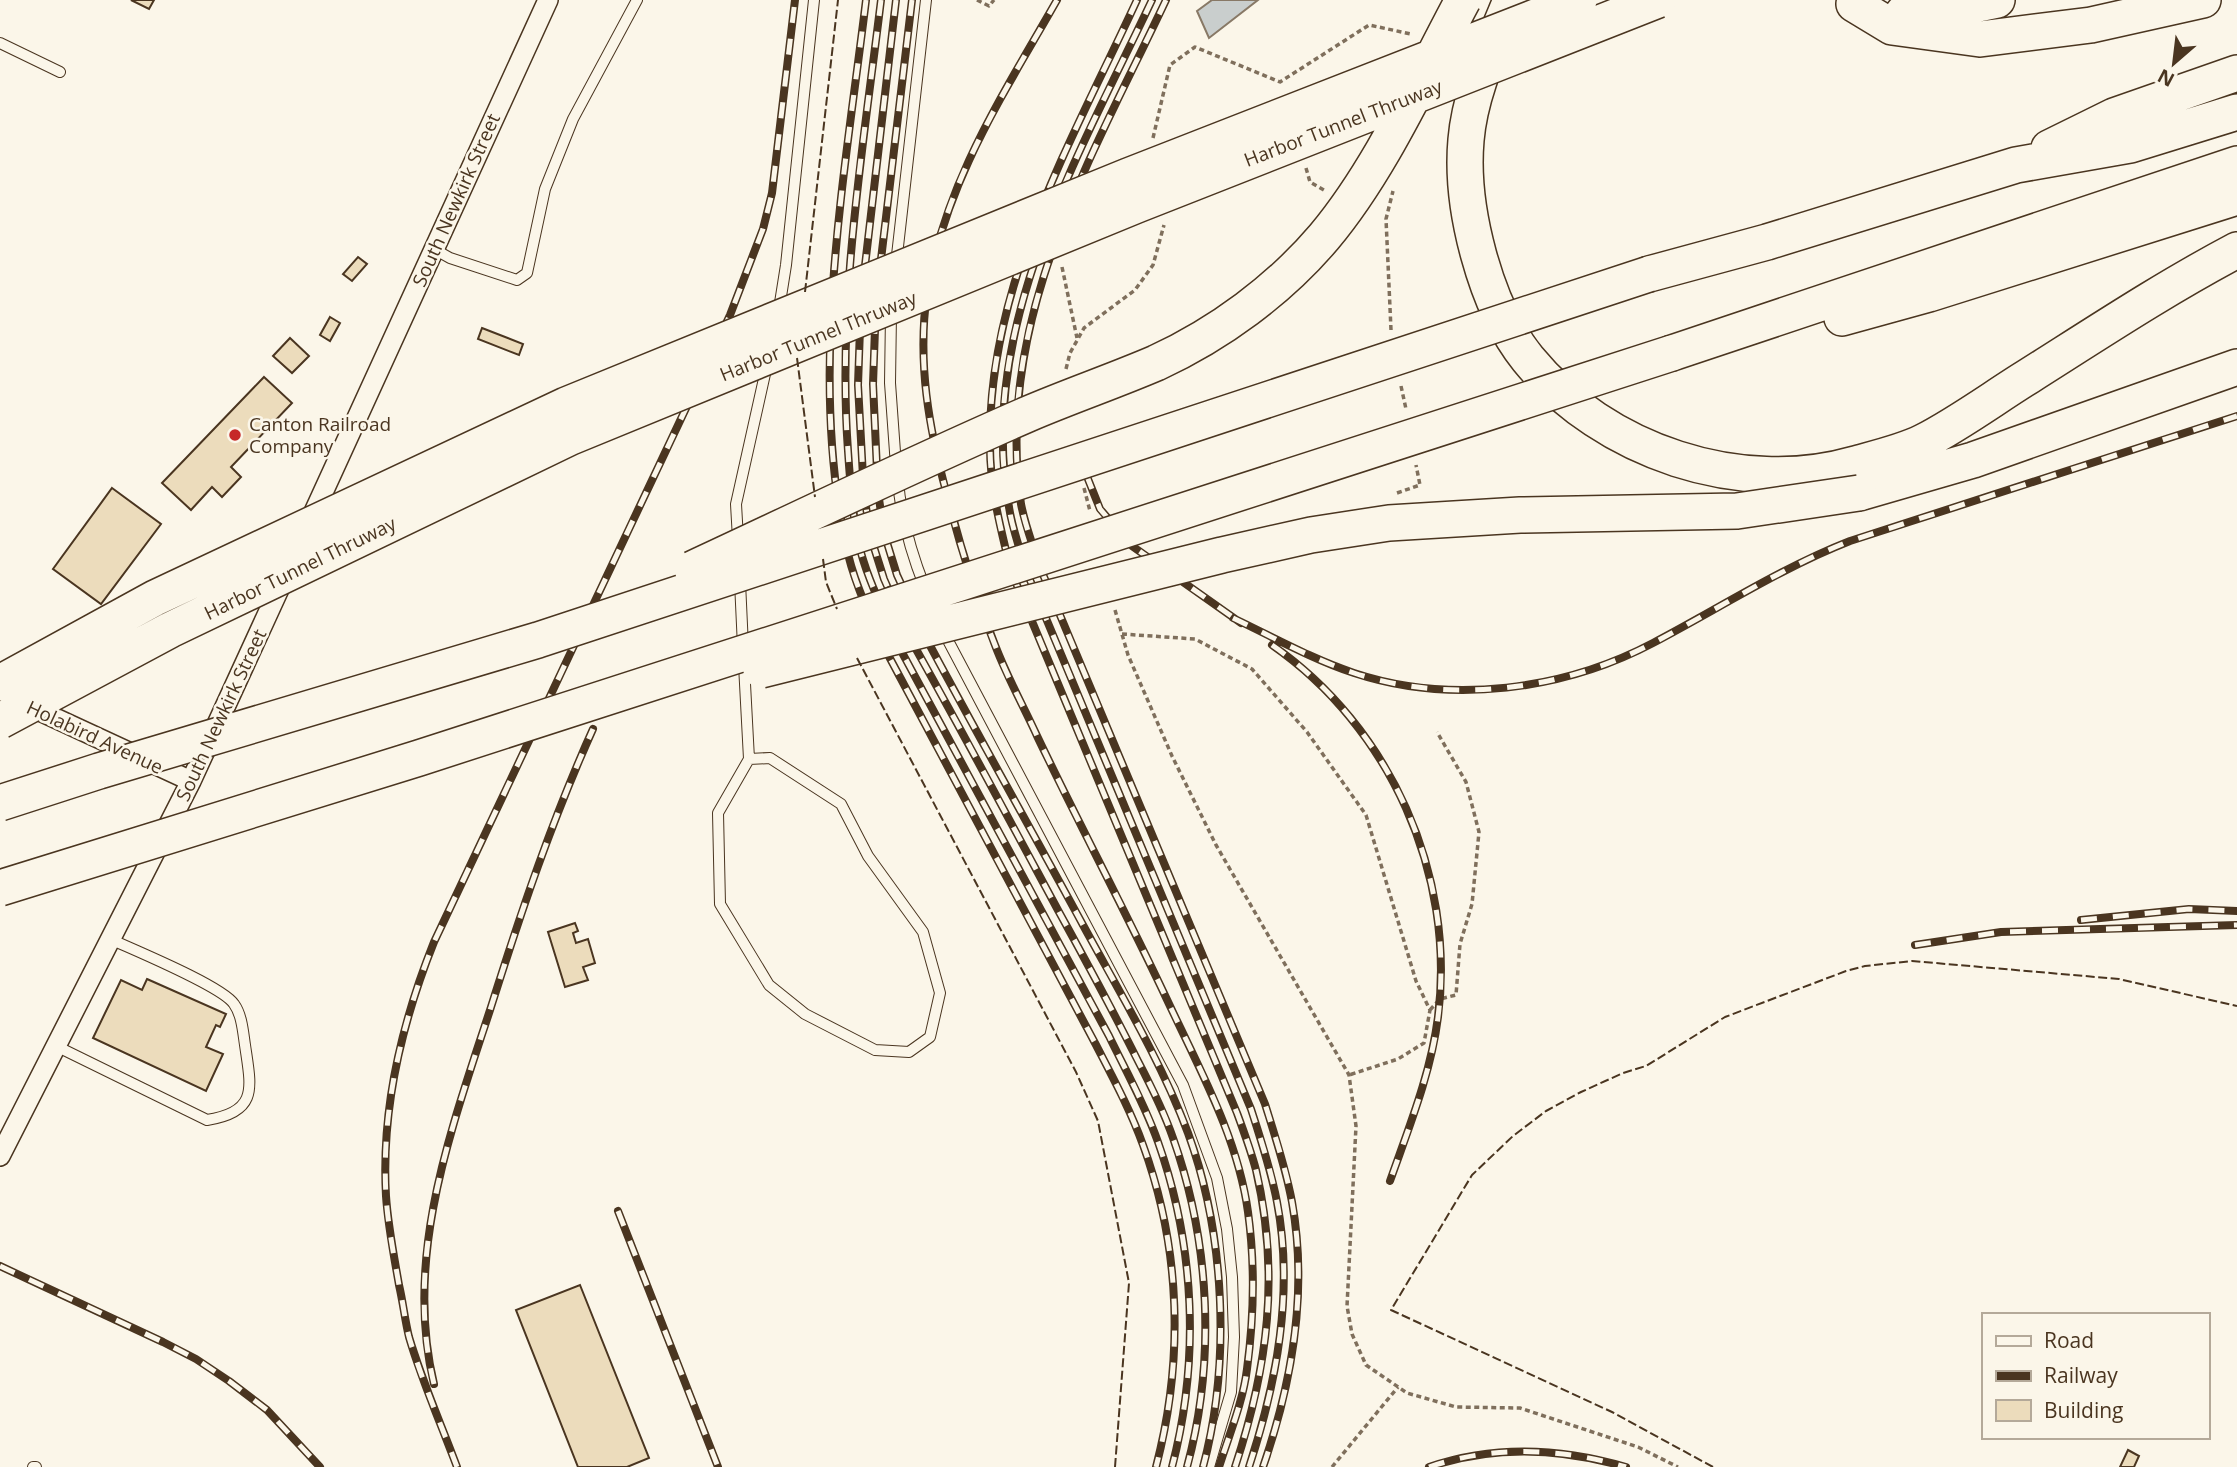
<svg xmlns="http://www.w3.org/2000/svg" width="2237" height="1467" font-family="'Open Sans',sans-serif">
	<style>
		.water { fill: #c9cecd; stroke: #887966; stroke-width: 2 }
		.building { fill: #ecdcbc; stroke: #4a3520; stroke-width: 2 }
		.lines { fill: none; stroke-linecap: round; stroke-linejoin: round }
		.service-casing { stroke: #4a3520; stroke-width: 12 }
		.minor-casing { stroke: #4a3520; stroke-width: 22 }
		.motorway-casing { stroke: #4a3520; stroke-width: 38 }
		.path { stroke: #7f6f5c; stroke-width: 3.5; stroke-dasharray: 5 3.5; stroke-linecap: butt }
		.service { stroke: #fbf6e9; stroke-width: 10 }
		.minor { stroke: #fbf6e9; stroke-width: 19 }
		.motorway { stroke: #fbf6e9; stroke-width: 35 }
		.rail-casing { stroke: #4a3520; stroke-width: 8 }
		.rail { stroke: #fbf6e9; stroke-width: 5; stroke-dasharray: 16; stroke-linecap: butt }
		.motorway-bridge-casing { stroke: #4a3520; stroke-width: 38; stroke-linecap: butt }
		.motorway-bridge { stroke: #fbf6e9; stroke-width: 35 }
		.fence { stroke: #4a3520; stroke-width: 2; stroke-dasharray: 9 3.5; stroke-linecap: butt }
		.poi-dot { fill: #c62828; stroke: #fbf6e9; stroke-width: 2.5 }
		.labels { text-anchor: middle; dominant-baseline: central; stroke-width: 5; stroke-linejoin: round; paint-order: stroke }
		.street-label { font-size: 19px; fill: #4a3520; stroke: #fbf6e9 }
		.poi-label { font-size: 19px; fill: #4a3520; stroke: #fbf6e9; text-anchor: start }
	</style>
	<rect width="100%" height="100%" fill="#fbf6e9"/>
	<path class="water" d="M1212 0H1258L1209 38 1197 11Z"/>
	<path class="building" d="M131 0H154L149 9Z
		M358 257 367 264 352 281 343 274Z
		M330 317 340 323 330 341 320 335Z
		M482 328 523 344 519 355 478 339Z
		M290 338 309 356 292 373 273 356Z
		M264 377 292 403 231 467 241 477 222 497 212 487 191 510 162 483Z
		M112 488 161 524 101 604 53 569Z
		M575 923 578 931 573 933 576 943 588 939 595 963 583 967 588 980 565 987 548 932Z
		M147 979 226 1014 220 1027 216 1025 206 1047 223 1054 206 1091 93 1038 121 980 142 990Z
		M580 1285 649 1458 627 1467H578L516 1310Z
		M2128 1450 2139 1456 2134 1467H2120Z"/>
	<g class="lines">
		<g class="service-casing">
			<path id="service" d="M0 43 60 72
				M434 249 450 258 517 280 527 273 545 189 573 119 637 0
				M896 264 926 0
				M779 309 786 265 814 0
				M891 314 890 383 896 466
				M898 481C901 518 912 555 925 588
				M738 539 736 504 767 365
				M740 582 743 647
				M943 631 1183 1085 1217 1178 1227 1229 1232 1277 1234 1337 1231 1392 1209 1467
				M744 665 749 759 718 813 720 904 769 985 805 1014 875 1050 909 1052 930 1037 940 993 923 932 868 856 841 804 770 758 749 759
				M56 1046 207 1120C259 1112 251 1087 245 1045 243 1032 242 1015 234 1004 222 986 134 950 110 939
				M33 1467H36"/>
		</g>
		<g class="minor-casing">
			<path id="minor" d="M309 523 548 0
				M27 705 191 781
				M0 1156 191 781 285 576"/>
		</g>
		<g class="motorway-casing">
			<path id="motorway" d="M1511 0C1493 45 1470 91 1466 140 1460 207 1485 306 1528 359 1604 452 1740 497 1855 464 1877 458 1903 452 1923 442 1957 425 1995 397 2029 376 2097 333 2165 288 2237 250
				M1854 4 1892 27 1980 39 2091 25 2203 0
				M1903 13 1939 12 1997 0
				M2049 148 2114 116 2237 73
				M1649 274 1767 242 2016 165 2130 145 2237 112
				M1842 318 1929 294 2237 197
				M1672 353 2237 164
				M1859 493 1973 460 2237 367"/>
		</g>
		<path class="path" d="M977 0 989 6 994 0
			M1153 138 1170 65 1195 47 1280 82 1369 25 1411 34
			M1306 168 1310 182 1324 190
			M1062 267 1077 338
			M1391 330 1386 219 1393 191
			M1066 369 1070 353 1084 328 1135 290 1153 265 1164 225
			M1401 386 1406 409
			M1084 488 1090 511
			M1397 493 1420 485 1416 465
			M1115 610 1128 655 1172 756 1216 845 1349 1075 1356 1126 1347 1306 1352 1334 1366 1365 1407 1393 1456 1407 1520 1408 1638 1447 1678 1467
			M1122 634 1195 639 1252 669 1307 732 1366 815 1416 981 1430 1010 1424 1043 1398 1059 1349 1075
			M1430 1010 1440 999 1456 995 1460 944 1472 904 1479 832 1466 782 1437 732
			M1332 1467 1398 1387"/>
		<use href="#service" class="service"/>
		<use href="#minor" class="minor"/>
		<use href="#motorway" class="motorway"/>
		<g class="rail-casing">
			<path id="rail" d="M866 0C845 174 808 372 846 545 853 581 870 615 885 649L1095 1043C1112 1076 1130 1109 1143 1145 1181 1249 1184 1360 1156 1467
				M881 0C863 149 837 300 848 451 850 481 852 511 858 541 866 577 884 611 898 645L1109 1036C1126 1071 1145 1105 1158 1142 1195 1246 1200 1360 1172 1467
				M896 0 861 300 858 385 864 495 871 538 884 579 912 642C962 731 1010 821 1059 912 1086 961 1113 1011 1138 1061 1151 1086 1164 1112 1173 1138 1210 1242 1216 1360 1187 1467
				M912 0 876 301 873 384 878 492 884 533 897 575 926 638C977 734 1031 829 1083 925 1120 993 1161 1061 1188 1133 1225 1234 1231 1363 1203 1467
				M1057 0C1003 95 945 182 927 293 917 362 929 429 947 495 960 546 976 597 995 645 1007 677 1024 707 1038 738 1081 828 1128 916 1170 1006 1201 1072 1238 1139 1248 1212 1255 1263 1254 1317 1247 1369 1243 1402 1229 1435 1219 1467
				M1137 0C1072 141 987 285 990 446 990 489 1001 530 1011 571L1237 1113C1244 1132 1251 1151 1256 1170 1280 1274 1268 1367 1235 1467
				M1152 0C1079 155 976 329 1009 507 1012 528 1020 548 1025 568L1251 1109C1261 1140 1271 1170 1277 1202 1294 1291 1277 1382 1249 1467
				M1166 0C1091 159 994 320 1021 504 1025 525 1033 545 1039 565L1265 1104C1275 1136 1286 1169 1292 1202 1308 1291 1292 1383 1263 1467
				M1086 474 1100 509 1132 546 1241 623
				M1233 618C1273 637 1312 659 1354 673 1451 705 1564 690 1653 643 1718 609 1781 568 1850 541L2237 416
				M1272 645C1390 727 1456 874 1438 1017 1431 1073 1409 1127 1390 1181
				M2081 920 2189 909 2237 911
				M1915 945 2001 932 2237 925
				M618 1211 718 1467
				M0 1266 163 1342 196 1359 229 1381 267 1410 320 1467
				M434 1384C403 1256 452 1127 491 1007 521 912 552 820 593 729
				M457 1467C441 1424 422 1381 409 1337 405 1321 403 1302 399 1285 394 1256 388 1226 386 1196 381 1109 402 1022 434 942L730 315 763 229 772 193 795 0
				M1429 1467C1493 1445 1561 1448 1626 1467"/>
		</g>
		<use href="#rail" class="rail"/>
		<g class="motorway-bridge-casing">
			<path id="motorway-bridge" d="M692 569C804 517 915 463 1028 414 1070 396 1114 381 1156 363 1219 334 1279 290 1324 237 1381 169 1421 78 1463 0
				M761 670 1222 555 1311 535 1389 523 1520 515 1737 511 1859 493
				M0 683 155 598 566 405 1128 176 1579 0
				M0 721 170 630 571 437 1137 205 1658 0
				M0 803 99 771 538 640 1649 274
				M0 888 419 758 1672 353"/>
		</g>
		<use href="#motorway-bridge" class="motorway-bridge"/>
		<path class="fence" d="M805 292 838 0
			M797 358 815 497
			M823 559 826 582 837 609
			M857 658 1076 1072 1098 1121 1129 1283 1115 1467
			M1713 1467 1612 1412 1391 1310 1472 1175 1513 1136 1546 1111 1581 1092 1623 1073 1646 1066 1725 1017 1846 971 1865 966 1912 961 2119 979 2237 1006"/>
	</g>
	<circle class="poi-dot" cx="235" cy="435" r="7"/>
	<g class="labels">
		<g class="street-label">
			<text transform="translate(1343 123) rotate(-21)">Harbor Tunnel Thruway</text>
			<text transform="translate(456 200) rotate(-66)">South Newkirk Street</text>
			<text transform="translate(818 336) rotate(-22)">Harbor Tunnel Thruway</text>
			<text transform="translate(300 568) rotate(-26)">Harbor Tunnel Thruway</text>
			<text transform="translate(221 715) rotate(-65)">South Newkirk Street</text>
			<text transform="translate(95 737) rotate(25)">Holabird Avenue</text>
		</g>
		<g class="poi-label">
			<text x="249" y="424">Canton Railroad<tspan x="249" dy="22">Company</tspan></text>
		</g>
	</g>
	<rect x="1982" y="1313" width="228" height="126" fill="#fbf6e9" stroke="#b4a999" stroke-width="2"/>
	<rect x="1996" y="1336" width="35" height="10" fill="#fbf6e9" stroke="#b4a999" stroke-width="2"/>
	<text x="2044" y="1348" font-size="21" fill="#4a3520">Road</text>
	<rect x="1996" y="1371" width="35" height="10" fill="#4a3520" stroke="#b4a999" stroke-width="2"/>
	<text x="2044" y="1383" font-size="21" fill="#4a3520">Railway</text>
	<rect x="1996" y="1400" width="35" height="21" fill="#ecdcbc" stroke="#b4a999" stroke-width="2"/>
	<text x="2044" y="1418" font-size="21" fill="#4a3520">Building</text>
	<g transform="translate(2174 63) rotate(208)" stroke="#fbf6e9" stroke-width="5" paint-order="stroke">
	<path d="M0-5L12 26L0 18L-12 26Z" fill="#4a3520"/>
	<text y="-10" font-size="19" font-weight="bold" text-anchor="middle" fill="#4a3520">N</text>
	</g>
</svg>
